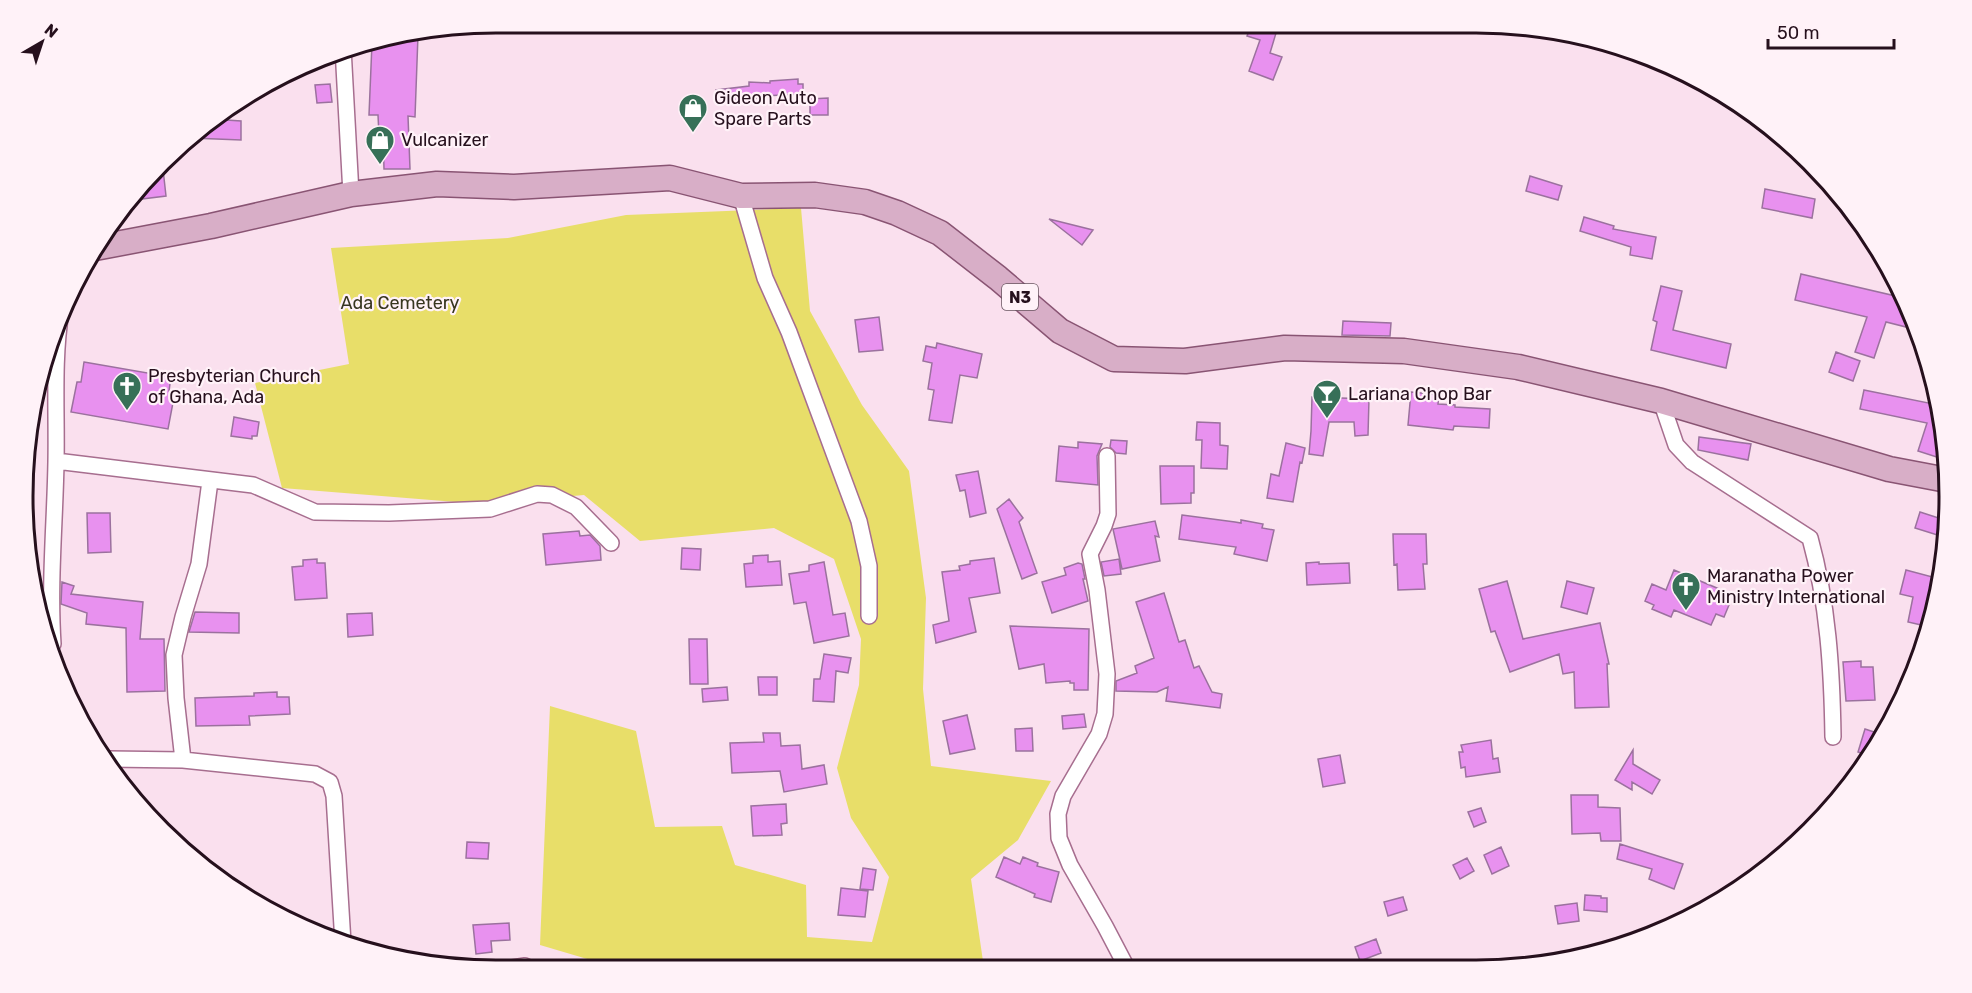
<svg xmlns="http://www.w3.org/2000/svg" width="1972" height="993" viewBox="0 0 1972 993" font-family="Rubik,sans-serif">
	<rect width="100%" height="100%" fill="#fae0ee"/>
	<path fill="#e8de69" d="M801 208 810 311 862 405 909 471 926 598 923 689 931 766 1051 781 1018 840 971 879 984 968 621 969 540 945 550 706 636 731 655 827 722 826 735 865 806 885 807 937 872 942 889 877 851 818 837 768 859 685 861 639 834 559 774 528 640 541 584 495 481 504 282 488 255 383 349 364 331 248 508 238 626 215Z"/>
	<path fill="#e891ef" stroke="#9b719e" stroke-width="1.5" d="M1252 23H1279L1270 53 1282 57 1273 80 1249 71 1260 40 1247 36Z
		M418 35 415 117 408 116 410 169H384L383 136H379L378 115H369L372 43Z
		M798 79V84H803V94L760 96V98L717 102 716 90 749 86V82L770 83V81Z
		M330 84 332 102 317 103 315 85Z
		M828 98V115H810V99Z
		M211 119 241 121V140L192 138Z
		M163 169 166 196 134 200 150 183Z
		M1530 176 1562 186 1558 200 1526 191Z
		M1765 189 1815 199 1812 218 1762 208Z
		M1584 217 1614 226 1613 229 1656 237 1652 259 1630 255 1631 247 1580 231Z
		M1049 219 1093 230 1082 245Z
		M1801 274 1904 298 1912 318 1910 328 1886 322 1874 358 1855 352 1867 317 1795 300Z
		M1661 286 1682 291 1673 330 1731 344 1726 368 1651 350 1657 322 1653 320Z
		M879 317 883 350 859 352 855 320Z
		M1343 321 1391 323 1390 336 1342 335Z
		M937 343 982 354 977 378 960 375 952 423 929 420 934 390 928 389 932 363 923 361 926 346 936 348Z
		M1836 352 1860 361 1853 381 1829 372Z
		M84 362 171 377 169 391 175 392 168 429 71 412 77 382H81Z
		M1864 390 1933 404 1936 394 1945 434 1946 460 1918 451 1927 423 1860 409Z
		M1411 392 1439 395 1438 404 1455 405V407L1490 409 1489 428 1454 426 1453 430 1408 425Z
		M1312 397 1369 399 1368 435 1355 436 1354 422H1329L1323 456 1309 454 1311 431Z
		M234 417 259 422 257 436H252V439L231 436Z
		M1197 422 1220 423V445L1228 446 1227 469 1201 468 1202 440H1196Z
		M1699 437 1751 444 1748 460 1698 450Z
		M1111 440 1127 441 1126 454 1116 453 1110 447Z
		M1078 442 1102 444 1097 456 1098 485 1056 481 1059 446 1078 448Z
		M1286 443 1305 448 1302 463 1300 462 1293 502 1267 498 1271 474 1279 476Z
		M1160 466H1194V493H1191V503L1161 504Z
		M978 471 986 513 970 517 965 490 960 491 956 475Z
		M1009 499 1023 518 1019 522 1037 573 1022 579 997 509Z
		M1920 512 1948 521 1947 538 1915 528Z
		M87 513H110L111 552 88 553Z
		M1182 515 1235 522 1241 523V520L1263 524 1262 528 1274 530 1267 561 1234 554 1236 547 1179 539Z
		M1155 521 1159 537 1155 536 1160 561 1122 569 1113 529Z
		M579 531 580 536 590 535 600 546 601 560 546 565 543 534Z
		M1393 534H1426L1427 564H1423L1425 589 1398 590 1397 564 1394 565Z
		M682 548 701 549 700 570 681 569Z
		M768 555V562L780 561 782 585 746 587 744 564 753 563V556Z
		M994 558 1000 593 969 598 976 632 936 643 933 625 949 621 942 572 960 570 959 566 970 564V561Z
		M317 559V563H325L327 598 295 600 292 567 303 566V560Z
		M1119 559 1121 574 1104 576 1101 562Z
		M824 562 833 615 845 613 849 636 814 643 806 602 794 604 789 574 809 571V565Z
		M1319 562V564L1349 563 1350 583 1307 585 1306 563Z
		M1078 563 1082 564 1085 579H1083L1088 601 1052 613 1042 582 1066 575 1064 568Z
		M1674 570 1724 591 1720 601 1729 605 1724 617 1716 614 1711 625 1674 610 1671 617 1652 609 1654 605 1645 601 1652 584 1666 590Z
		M1906 570 1940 579 1933 619 1930 627 1908 622 1913 597 1900 594Z
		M1507 581 1523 639 1600 623 1609 664H1607L1609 707 1575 708 1574 672 1563 674 1559 654 1510 672 1495 631 1491 632 1479 589Z
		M1567 581 1594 588 1587 614 1561 607Z
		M62 582 74 586 71 594 143 602 140 639H164L165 691 127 692 126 628 86 624 87 613 61 604Z
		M1164 593 1178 639 1179 642 1185 640 1194 668 1199 666 1212 692 1222 694 1220 708 1166 701 1168 687 1157 692 1116 691V681L1137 673 1135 666 1154 658 1136 602Z
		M195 612 239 613V633L189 632Z
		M372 613 373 635 348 637 347 614Z
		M1010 626 1089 629 1088 690H1074V683H1070V681L1046 683 1044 664 1019 669Z
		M689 639H707L708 684H690Z
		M824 654 851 658 848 673 836 671 834 702 813 701 814 679H820Z
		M1861 661V667H1873L1875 700 1846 701 1843 662Z
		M758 677H777V695H759Z
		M727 687 728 700 703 702 702 689Z
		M277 692V697H289L290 714 249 716 250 725 196 726 195 698 254 696V693Z
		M1084 714 1086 727 1063 729 1062 716Z
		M967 715 975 749 950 754 943 721Z
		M1032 728 1033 751H1016L1015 729Z
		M1865 729 1883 735 1870 756 1858 752Z
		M763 733H780L781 746 800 745 802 769 824 765 827 784 784 792 780 771 732 773 730 743 764 742Z
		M1491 740 1493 759 1498 758 1500 772 1466 777 1465 767 1461 768 1459 752H1463L1461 745Z
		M1633 750V764L1660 780 1652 794 1632 782V790L1615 780Z
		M1340 755 1345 783 1323 787 1318 759Z
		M1571 795H1598V807L1620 808 1621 841H1601L1600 833 1572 834Z
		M786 804 787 823 781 824 782 835 753 836 751 806Z
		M1481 808 1486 822 1474 827 1468 812Z
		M467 842 489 843 488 859 466 858Z
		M1620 844 1683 864 1674 889 1649 879 1652 869 1617 859Z
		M1501 847 1509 866 1492 874 1484 855Z
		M1004 857 1020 864 1023 857 1038 863 1037 866 1059 872 1051 902 1034 897 1035 894 996 877Z
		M1467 858 1474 871 1460 879 1453 865Z
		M863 868 876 870 873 890 860 889Z
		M841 888 868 891 865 917 838 915Z
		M1585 895 1601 896V898H1607V912L1584 910Z
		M1403 897 1407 910 1388 916 1384 902Z
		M1577 903 1579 921 1558 924 1555 906Z
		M509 923 510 940 491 941 492 952 476 954 473 925Z
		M1376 939 1381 953 1360 961 1355 947Z"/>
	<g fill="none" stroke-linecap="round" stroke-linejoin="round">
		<g stroke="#a76e8f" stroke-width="18">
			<path id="street" d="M343 48 351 194
				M741 196 765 278 789 332 859 521 869 566V616
				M1661 401 1676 445 1692 462 1810 538C1828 603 1832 670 1833 737
				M1107 456 1108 514 1104 526 1090 554 1097 590 1107 674 1105 714 1099 734 1063 796 1058 814 1059 838 1070 865 1105 926 1127 968
				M56 461 253 485 315 512 389 513 490 509 537 494 552 495 576 507 611 543
				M53 644C49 583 55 522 56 462 57 412 53 360 61 311
				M109 759 183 760 315 774 330 782 334 796 343 943
				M183 760 176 698 174 655 183 617 199 564 210 481
				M506 969 525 966 531 969"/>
		</g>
		<g stroke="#895473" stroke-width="27">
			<path id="primary" d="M95 248 211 226 351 194 437 184 514 187 670 178 741 196 815 195 865 202 897 213 940 233 998 278 1060 331 1114 359 1185 361 1285 348 1404 351 1518 367 1661 401 1889 469 1947 480"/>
		</g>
		<use href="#street" stroke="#fff" stroke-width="15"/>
		<use href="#primary" stroke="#d8aec7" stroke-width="24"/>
	</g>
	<defs>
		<g id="shop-pin" transform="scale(1.5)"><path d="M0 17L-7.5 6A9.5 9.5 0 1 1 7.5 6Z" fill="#377058" stroke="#fff2f8"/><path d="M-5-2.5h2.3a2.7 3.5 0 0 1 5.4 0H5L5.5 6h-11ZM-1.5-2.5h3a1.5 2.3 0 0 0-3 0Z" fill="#fff"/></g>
		<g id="church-pin" transform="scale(1.5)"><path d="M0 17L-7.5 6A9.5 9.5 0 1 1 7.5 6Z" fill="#377058" stroke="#fff2f8"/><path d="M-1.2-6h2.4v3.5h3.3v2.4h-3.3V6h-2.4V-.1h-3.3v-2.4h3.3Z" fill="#fff"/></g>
		<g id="bar-pin" transform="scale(1.5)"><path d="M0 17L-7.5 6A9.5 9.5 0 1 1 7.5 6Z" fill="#377058" stroke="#fff2f8"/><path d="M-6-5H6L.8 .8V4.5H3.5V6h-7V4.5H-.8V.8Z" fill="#fff"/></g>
	</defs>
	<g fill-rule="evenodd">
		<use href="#shop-pin" x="693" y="108"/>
		<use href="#shop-pin" x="380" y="140"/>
		<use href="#church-pin" x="127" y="386"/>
		<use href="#bar-pin" x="1327" y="394"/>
		<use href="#church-pin" x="1686" y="586"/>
	</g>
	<g text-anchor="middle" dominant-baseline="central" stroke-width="4.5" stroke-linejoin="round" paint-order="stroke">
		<rect fill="#fff2f8" stroke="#67545f" stroke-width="1.5" x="1002" y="284" width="36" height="26" rx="4.5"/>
		<g font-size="16" font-weight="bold" fill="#26101d">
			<text x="1020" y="297">N3</text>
		</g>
		<g font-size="18" fill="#26101d" stroke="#fff2f8" text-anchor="start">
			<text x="714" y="98">Gideon Auto<tspan x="714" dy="21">Spare Parts</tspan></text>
			<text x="401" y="140">Vulcanizer</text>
			<text x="148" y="376">Presbyterian Church<tspan x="148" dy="21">of Ghana, Ada</tspan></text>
			<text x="1348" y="394">Lariana Chop Bar</text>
			<text x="1707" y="576">Maranatha Power<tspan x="1707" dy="21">Ministry International</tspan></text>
		</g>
		<g font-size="18" fill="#38361f" stroke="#fff2f8">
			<text x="400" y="303">Ada Cemetery</text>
		</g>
	</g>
	<path d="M0 0H1972V993H0ZM496 33H1476A463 463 0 0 1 1939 496V497A463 463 0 0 1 1476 960H496A463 463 0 0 1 33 497V496A463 463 0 0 1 496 33Z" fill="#fff2f8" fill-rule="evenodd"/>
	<path fill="none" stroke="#26101d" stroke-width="3" d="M496 33H1476A463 463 0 0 1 1939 496V497A463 463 0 0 1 1476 960H496A463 463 0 0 1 33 497V496A463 463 0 0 1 496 33Z"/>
	<g transform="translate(42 42) rotate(39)" stroke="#fff2f8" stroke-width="4.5" paint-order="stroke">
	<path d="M0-4.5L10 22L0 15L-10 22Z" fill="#26101d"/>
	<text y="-9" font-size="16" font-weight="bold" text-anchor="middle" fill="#26101d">N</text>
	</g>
	<path d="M1768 39v9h126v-9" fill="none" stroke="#26101d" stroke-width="3"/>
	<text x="1777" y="39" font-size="18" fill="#26101d" stroke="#fff2f8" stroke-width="4.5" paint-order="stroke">50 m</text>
</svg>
